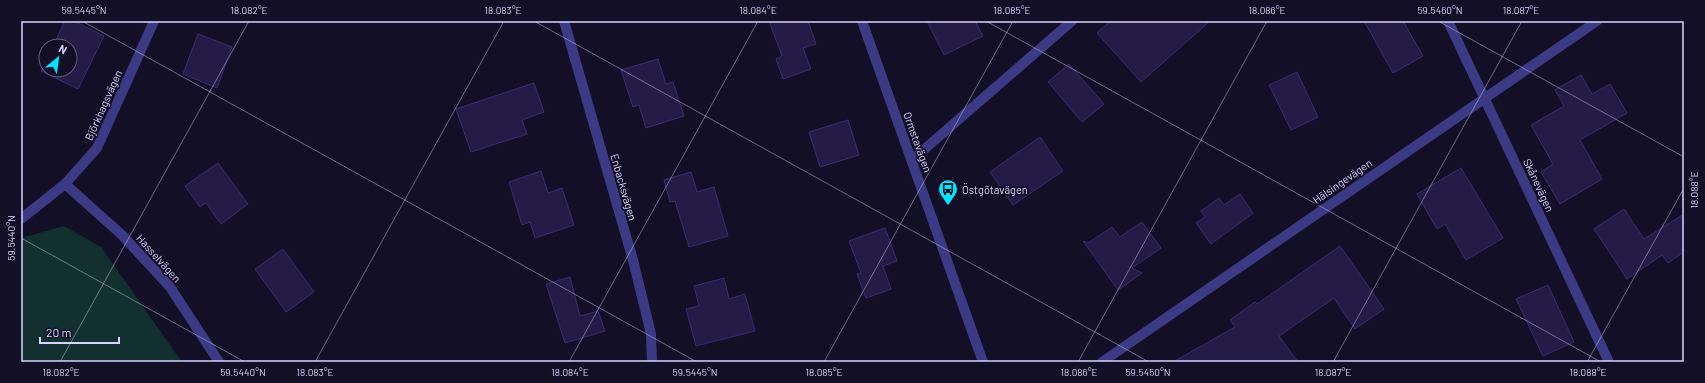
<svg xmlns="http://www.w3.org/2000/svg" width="1705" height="383" viewBox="0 0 1705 383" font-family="Barlow,sans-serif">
	<rect width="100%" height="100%" fill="#130f26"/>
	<path fill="#12302f" d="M64 226 101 247 182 362H21V238Z"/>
	<path fill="#241b47" stroke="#3b2d73" d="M65 21H74L104 36 78 89 41 71 46 61V70H70V46H53Z
		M769 21H808L816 44 803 48 811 69 783 79 776 59 782 56Z
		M927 21H975L983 36 944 55Z
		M1110 21H1210L1141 82 1097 33Z
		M1364 21H1403L1423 56 1393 73Z
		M198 34 232 47 217 88 183 74Z
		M658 59 666 84 673 82 684 116 646 128 639 105 633 107 621 70Z
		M1069 64 1104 104 1082 122 1048 82Z
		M1297 72 1318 117 1291 130 1269 85Z
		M1581 75 1592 94 1610 84 1627 113 1580 140 1602 179 1560 204 1541 172 1553 164 1531 125 1564 106 1555 90Z
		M534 83 544 112 522 120 527 134 471 152 456 109Z
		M848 120 859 155 820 167 809 132Z
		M1040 137 1063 171 1013 205 990 172Z
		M218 163 248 204 221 224 206 203 200 207 185 186Z
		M1461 168 1503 238 1466 260 1445 224 1437 229 1417 194Z
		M541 171 548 193 562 188 574 225 535 238 530 222 522 225 509 182Z
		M691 172 697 192 714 187 728 236 689 247 675 201 670 202 664 180Z
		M1240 194 1253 213 1211 244 1196 223 1205 217 1201 211 1219 198 1224 205Z
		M1624 209 1644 239 1684 214V252L1668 263 1662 255 1627 279 1594 229Z
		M1142 222 1161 248 1132 268 1142 273 1118 290 1083 241 1088 243 1112 227 1120 237Z
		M885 228 897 261 883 266 891 289 866 298 857 274 861 273 849 241Z
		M1340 246 1384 309 1355 329 1334 298 1279 336 1298 362H1173L1235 327 1230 320 1255 302 1257 304Z
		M283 249 314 292 286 312 255 269Z
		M570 277 580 316 598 311 605 331 565 343 546 284Z
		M724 278 729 299 745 294 755 331 696 346 686 309 699 306 694 286Z
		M1548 285 1574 342 1543 356 1516 299Z"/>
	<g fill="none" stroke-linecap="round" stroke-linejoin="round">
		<path stroke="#3d3a85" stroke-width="10" d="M564 21 633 260 651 334 652 362
			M862 21 983 362
			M1448 21 1608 360
			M912 160 1072 21
			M65 184 122 235 170 287 219 362
			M21 219 65 184 97 148 154 21
			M1102 362 1597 21"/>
	</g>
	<path fill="none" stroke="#d9d4ff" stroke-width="1" stroke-opacity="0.45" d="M82 21 697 362M534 21 1149 362M986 21 1601 362M1438 21 1684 157M21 238 245 362M60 362 249 21M315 362 504 21M569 362 758 21M824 362 1013 21M1078 362 1267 21M1333 362 1522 21M1587 362 1684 188"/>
	<defs>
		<g id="bus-pin" transform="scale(1)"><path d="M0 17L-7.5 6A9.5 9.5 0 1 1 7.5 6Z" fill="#00e5ff" stroke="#130f26"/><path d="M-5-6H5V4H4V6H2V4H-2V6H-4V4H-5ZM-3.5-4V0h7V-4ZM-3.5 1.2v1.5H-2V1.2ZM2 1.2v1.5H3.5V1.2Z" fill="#111"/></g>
	</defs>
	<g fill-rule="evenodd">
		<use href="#bus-pin" x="948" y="189"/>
	</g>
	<g text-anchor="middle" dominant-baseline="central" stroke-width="3.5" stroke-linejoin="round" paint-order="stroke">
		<g font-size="11" fill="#d9d4ff" stroke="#130f26">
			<text transform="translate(103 105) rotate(-66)">Björkhagsvägen</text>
			<text transform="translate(918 142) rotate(70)">Ormstavägen</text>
			<text transform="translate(1342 181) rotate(-35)">Hälsingevägen</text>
			<text transform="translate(1539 185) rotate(65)">Skånevägen</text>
			<text transform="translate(624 187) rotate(74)">Enbacksvägen</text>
			<text transform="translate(159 258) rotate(48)">Hasselvägen</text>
		</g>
		<g font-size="11" fill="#d9d4ff" stroke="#130f26" text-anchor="start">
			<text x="962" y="189">Östgötavägen</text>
		</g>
	</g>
	<rect width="1705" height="383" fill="none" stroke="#130f26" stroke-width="44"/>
	<g transform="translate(58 58) rotate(29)"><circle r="19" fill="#130f26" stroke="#625e7d"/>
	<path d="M0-3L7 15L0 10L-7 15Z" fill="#00e5ff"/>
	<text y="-6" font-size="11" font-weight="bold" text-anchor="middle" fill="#d9d4ff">N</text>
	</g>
	<path d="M40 337v6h79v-6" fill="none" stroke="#d9d4ff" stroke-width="2"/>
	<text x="46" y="337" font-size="12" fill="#d9d4ff" stroke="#130f26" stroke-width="3" paint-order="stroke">20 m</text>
	<rect x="22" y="22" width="1661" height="339" fill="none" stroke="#d9d4ff" stroke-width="1.5"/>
	<g font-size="10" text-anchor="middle" fill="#d9d4ff">
		<text x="84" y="14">59.5445°N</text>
		<text x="249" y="14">18.082°E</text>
		<text x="503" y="14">18.083°E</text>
		<text x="758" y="14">18.084°E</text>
		<text x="1012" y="14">18.085°E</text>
		<text x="1267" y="14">18.086°E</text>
		<text x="1440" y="14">59.5460°N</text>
		<text x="1521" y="14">18.087°E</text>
		<text transform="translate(1694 190) rotate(-90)" y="4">18.088°E</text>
		<text transform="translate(11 238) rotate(-90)" y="4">59.5440°N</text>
		<text x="61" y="376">18.082°E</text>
		<text x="243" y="376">59.5440°N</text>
		<text x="315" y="376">18.083°E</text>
		<text x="570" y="376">18.084°E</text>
		<text x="695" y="376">59.5445°N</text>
		<text x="824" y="376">18.085°E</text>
		<text x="1079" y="376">18.086°E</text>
		<text x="1148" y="376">59.5450°N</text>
		<text x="1333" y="376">18.087°E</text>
		<text x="1588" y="376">18.088°E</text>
	</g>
</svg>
